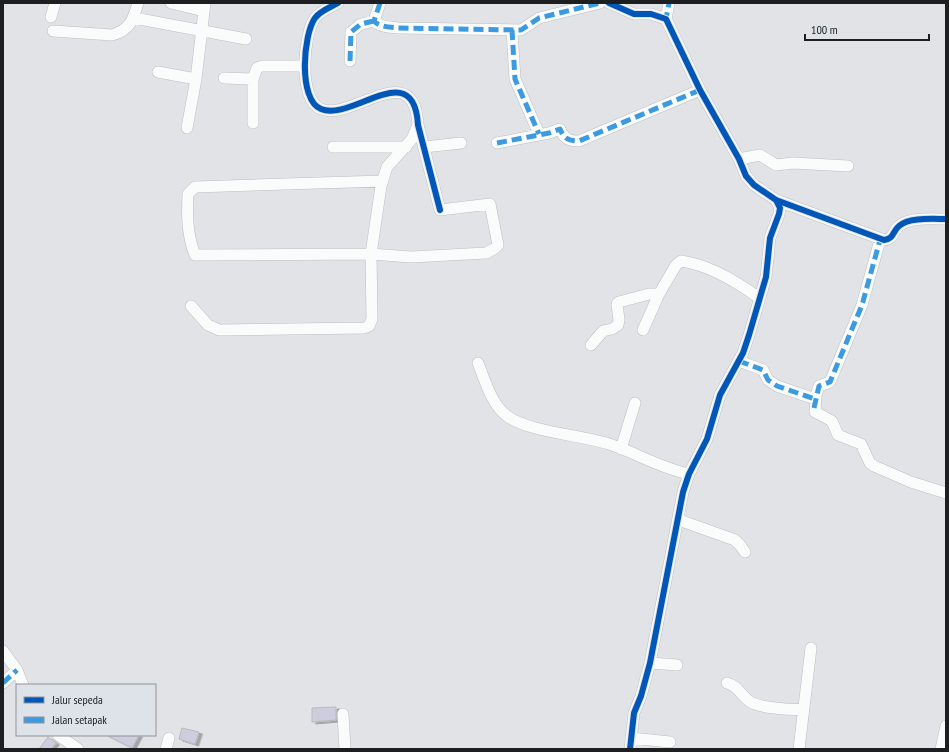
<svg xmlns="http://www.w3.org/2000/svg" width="949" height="752" viewBox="0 0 949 752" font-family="'PT Sans Narrow',sans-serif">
	<defs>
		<filter id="shadow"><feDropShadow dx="3.5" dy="2" stdDeviation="0" flood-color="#0004"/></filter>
	</defs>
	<rect width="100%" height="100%" fill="#e1e3e6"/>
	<path fill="#cdcedd" stroke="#b9babd" filter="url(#shadow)" d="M336 707V720L312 722V708Z
		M182 728 199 732 195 744 179 739Z
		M106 735H139L132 748Z
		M48 737 56 743 51 749H39Z"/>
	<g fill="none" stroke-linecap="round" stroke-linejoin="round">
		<g stroke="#bdbfc1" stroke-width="12">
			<path id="minor" d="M171 3 204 11
				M338 3C331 7 320 11 315 18 303 35 298 100 321 109 352 122 414 55 418 125L440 210 490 204 498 245 494 249 486 253 411 257 371 254 195 255C187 235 187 215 188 194L195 187 383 181
				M380 3 374 21C379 27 390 27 398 28L521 30 539 18 600 3
				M609 3 634 14H651L666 19 700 90 739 159 746 176 754 185 776 200 884 240C894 239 892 232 899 226 909 217 933 219 946 219
				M51 17 55 3
				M134 18 246 39
				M666 19 669 3
				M512 30 515 79 539 134
				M53 31 112 35C130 30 133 20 138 3
				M350 61 351 32 361 24 374 21
				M158 72 196 79
				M224 78 253 79
				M253 123V79L257 68 262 66H305
				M187 128 196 79 205 3
				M497 143 549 133 560 129C564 139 569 141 579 141L700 90
				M333 147H406
				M424 147 461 143
				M739 159 760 155 776 165 793 163 848 166
				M880 240 862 305 830 382 819 386 816 395 815 412 832 421 838 435 861 444 870 463 874 466 911 482 946 493
				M191 306 208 325 219 330 364 328 369 326 372 319 371 254 381 186 387 167 412 139 418 125
				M643 330 659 294
				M591 345 603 331 612 329 618 325 619 320 617 304 619 302 649 294H659L676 265 681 261C709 265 736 281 759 298
				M739 361 763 370 768 380 777 386 815 399
				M478 363C485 380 491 404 507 416 529 432 581 435 609 444 637 453 660 468 689 474
				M621 449 635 403
				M679 520 735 540 740 545 745 552
				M3 651 17 670 23 685
				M650 663 677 665
				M3 683 17 670
				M727 683C738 686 740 694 749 701 760 709 789 709 804 710
				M343 714 345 749
				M58 735 78 749
				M631 738 670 742
				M166 749 169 738
				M630 749 634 713 641 696 650 663 683 492 689 474 707 439 720 395 743 353 749 335 766 277 770 238 779 214 780 208 776 200
				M799 749 811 648
				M941 749 946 726"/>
		</g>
		<use href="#minor" stroke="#fafbfb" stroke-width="11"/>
		<path stroke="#3c9be0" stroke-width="5" stroke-dasharray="10 5" stroke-linecap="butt" d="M380 3 374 21C379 27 390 27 398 28L521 30 539 18 600 3
			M663 18 666 19 669 3
			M512 30 515 79 539 134
			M350 61 351 32 361 24 374 21
			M497 143 549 133 560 129C564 139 569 141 579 141L700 90
			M739 361 763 370 768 380 777 386 815 399
			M814 408 819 386 830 382 862 305 880 240
			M3 683 17 670"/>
		<g stroke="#dee3e9" stroke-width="8">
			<path id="cycleway" d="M338 3C331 7 320 11 315 18 303 35 298 100 321 109 352 122 414 55 418 125L440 210
				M609 3 634 14H651L666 19 700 90 739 159 746 176 754 185 776 200 884 240C894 239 892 232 899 226 909 217 933 219 946 219
				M630 749 634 713 641 696 650 663 683 492 689 474 707 439 720 395 743 353 749 335 766 277 770 238 779 214 780 208 776 200"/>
		</g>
		<use href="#cycleway" stroke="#0057b8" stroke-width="6"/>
	</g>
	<rect width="949" height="752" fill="none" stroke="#1c1e20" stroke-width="8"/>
	<rect x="16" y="684" width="140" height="52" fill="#dee3e9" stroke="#909499"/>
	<rect x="24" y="697" width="20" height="6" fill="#0057b8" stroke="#909499"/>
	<text x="52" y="704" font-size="12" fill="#1c1e20">Jalur sepeda</text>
	<rect x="24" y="717" width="20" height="6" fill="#3c9be0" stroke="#909499"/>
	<text x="52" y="724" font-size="12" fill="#1c1e20">Jalan setapak</text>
	<path d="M805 34v6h124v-6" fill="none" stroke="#1c1e20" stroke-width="2"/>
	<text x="811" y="34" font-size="12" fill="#1c1e20" stroke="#dee3e9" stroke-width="3" paint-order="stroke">100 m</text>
</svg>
